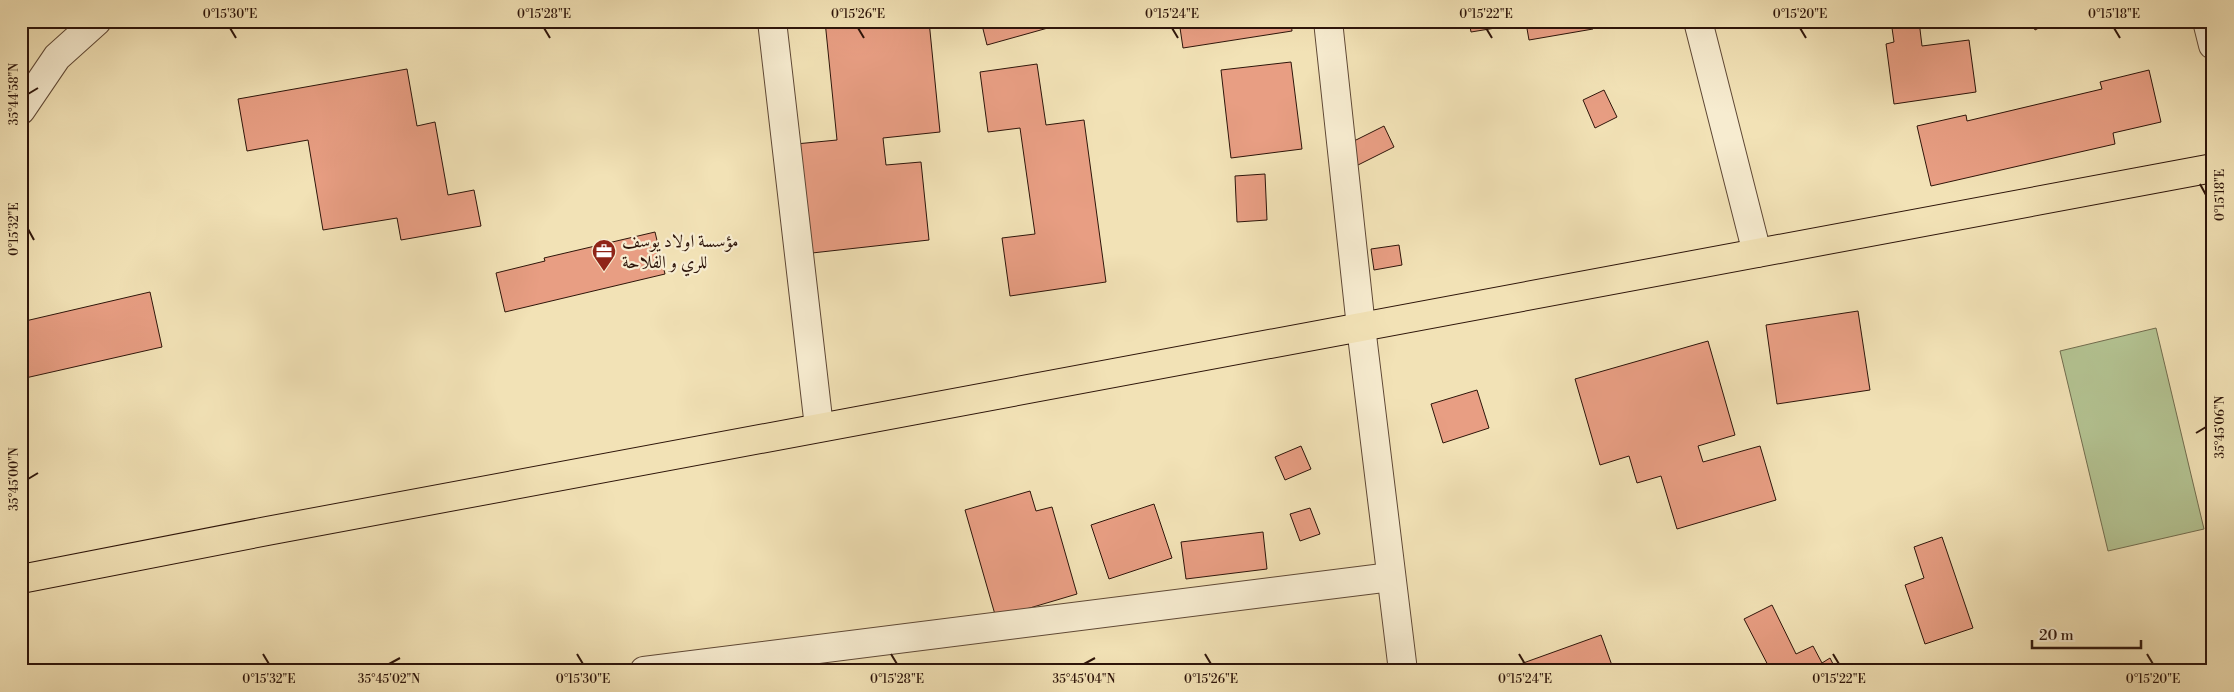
<svg xmlns="http://www.w3.org/2000/svg" width="2234" height="692" viewBox="0 0 2234 692" font-family="'Libre Bodoni',Amiri,serif">
	<rect width="100%" height="100%" fill="#f2e2b6"/>
	<filter id="stains"><feTurbulence type="fractalNoise" baseFrequency=".004" numOctaves="4"/><feColorMatrix values="0 0 0 0 .2 0 0 0 0 .09 0 0 0 0 .02 0 0 0 .5 -.17"/></filter>
	<radialGradient id="worn" r=".72"><stop offset=".6" stop-color="#630" stop-opacity="0"/><stop offset="1" stop-color="#630" stop-opacity=".3"/></radialGradient>
	<path fill="#b4c493" stroke="#716c4e" d="M2156 328 2204 529 2108 551 2060 351Z"/>
	<path fill="#e89e83" stroke="#2e150a" d="M825 21H929L940 132 883 138 886 165 921 162 929 240 803 254 775 146 837 140Z
		M981 21H1054L1055 26 987 45Z
		M1179 21H1291L1292 31 1183 48Z
		M1469 21H1592L1593 29 1529 40 1526 23 1471 32Z
		M1891 21H1919L1922 46 1969 40 1976 92 1894 104 1886 44 1894 42Z
		M2031 21H2052L2035 30Z
		M1291 62 1302 149 1231 158 1221 70Z
		M1037 64 1046 125 1084 120 1106 282 1010 296 1002 238 1035 234 1020 128 988 132 980 72Z
		M407 69 417 126 435 122 448 195 474 190 481 226 401 240 397 218 323 230 308 140 247 151 238 99Z
		M2149 70 2161 122 2113 133 2115 144 1931 186 1917 126 1966 115 1967 121 2102 89 2100 82Z
		M1604 90 1617 117 1595 128 1583 100Z
		M1384 126 1394 147 1356 166 1346 145Z
		M1265 174 1267 220 1237 222 1235 176Z
		M655 232 665 274 505 312 496 273 545 261 544 258Z
		M1399 245 1402 265 1374 270 1371 249Z
		M150 292 162 347 21 379V322Z
		M1858 311 1870 390 1777 404 1766 325Z
		M1708 341 1735 435 1698 446 1703 462 1760 446 1776 500 1677 529 1661 476 1637 483 1629 456 1600 465 1575 379Z
		M1477 390 1489 428 1443 443 1431 404Z
		M1301 446 1311 469 1285 480 1275 457Z
		M1030 491 1036 511 1052 507 1077 594 996 618 965 510Z
		M1154 504 1172 558 1109 579 1091 525Z
		M1310 508 1320 534 1300 541 1290 514Z
		M1263 532 1267 569 1186 579 1181 542Z
		M1942 537 1973 628 1925 644 1905 585 1924 578 1914 547Z
		M1772 605 1796 654 1813 646 1822 663 1830 658 1836 670 1771 671 1744 619Z
		M1601 635 1614 671H1501Z"/>
	<g fill="none" stroke-linecap="round" stroke-linejoin="round">
		<g stroke="#5f4835" stroke-width="30">
			<path id="minor" d="M772 21 819 427
				M1328 21 1361 327
				M1698 21 1757 253
				M2207 21 2213 45
				M21 110 57 57 97 21
				M644 671 1391 577"/>
		</g>
		<g stroke="#5f4835" stroke-width="30">
			<path id="tertiary" d="M1361 327 1403 671"/>
		</g>
		<g stroke="#2e150a" stroke-width="30">
			<path id="primary" d="M21 579 267 531 2213 168"/>
		</g>
		<use href="#minor" stroke="#f7ecd0" stroke-width="28"/>
		<use href="#tertiary" stroke="#f7ecd0" stroke-width="28"/>
		<use href="#primary" stroke="#f2e2b6" stroke-width="28"/>
	</g>
	<path fill="none" stroke="#2e150a" stroke-width="2" d="M230 28 236 38M544 28 550 38M858 28 864 38M1172 28 1178 38M1486 28 1492 38M1800 28 1806 38M2114 28 2120 38M28 94 38 88M2200 184 2206 195M28 229 34 240M2196 433 2206 427M28 479 38 473M263 654 269 664M577 654 583 664M891 654 897 664M1205 654 1211 664M1519 654 1525 664M1833 654 1839 664M2147 654 2153 664M389 664 400 658M1084 664 1095 658"/>
	<defs>
		<g id="office-pin" transform="scale(1.25)"><path d="M0 17L-7.5 6A9.5 9.5 0 1 1 7.5 6Z" fill="#8f2418" stroke="#f7ecd0"/><path d="M-6-3h4V-5.5h4V-3h4V5H-6ZM-1-4.5V-3h2v-1.5ZM-6 0V1H6V0Z" fill="#fff"/></g>
	</defs>
	<g fill-rule="evenodd">
		<use href="#office-pin" x="604" y="251"/>
	</g>
	<g text-anchor="middle" dominant-baseline="central" stroke-width="4.5" stroke-linejoin="round" paint-order="stroke">
		<g font-size="18" fill="#2e150a" stroke="#f7ecd0" text-anchor="start">
			<text x="622" y="241">مؤسسة اولاد يوسف<tspan x="622" dy="21">للري و الفلاحة</tspan></text>
		</g>
	</g>
	<rect width="2234" height="692" fill="none" stroke="#f2e2b6" stroke-width="55"/>
	<path d="M2032 640v8h109v-8" fill="none" stroke="#2e150a" stroke-width="2.5"/>
	<text x="2039" y="640" font-size="15" fill="#2e150a" stroke="#f7ecd0" stroke-width="4" paint-order="stroke">20 m</text>
	<rect x="28" y="28" width="2178" height="636" fill="none" stroke="#2e150a" stroke-width="2"/>
	<g font-size="12" text-anchor="middle" fill="#2e150a">
		<text x="230" y="18">0°15'30"E</text>
		<text x="544" y="18">0°15'28"E</text>
		<text x="858" y="18">0°15'26"E</text>
		<text x="1172" y="18">0°15'24"E</text>
		<text x="1486" y="18">0°15'22"E</text>
		<text x="1800" y="18">0°15'20"E</text>
		<text x="2114" y="18">0°15'18"E</text>
		<text transform="translate(14 94) rotate(-90)" y="4">35°44'58"N</text>
		<text transform="translate(2220 195) rotate(-90)" y="4">0°15'18"E</text>
		<text transform="translate(14 229) rotate(-90)" y="4">0°15'32"E</text>
		<text transform="translate(2220 427) rotate(-90)" y="4">35°45'06"N</text>
		<text transform="translate(14 479) rotate(-90)" y="4">35°45'00"N</text>
		<text x="269" y="683">0°15'32"E</text>
		<text x="389" y="683">35°45'02"N</text>
		<text x="583" y="683">0°15'30"E</text>
		<text x="897" y="683">0°15'28"E</text>
		<text x="1084" y="683">35°45'04"N</text>
		<text x="1211" y="683">0°15'26"E</text>
		<text x="1525" y="683">0°15'24"E</text>
		<text x="1839" y="683">0°15'22"E</text>
		<text x="2153" y="683">0°15'20"E</text>
	</g>
	<rect width="100%" height="100%" filter="url(#stains)"/>
	<rect width="100%" height="100%" fill="url(#worn)"/>
</svg>
